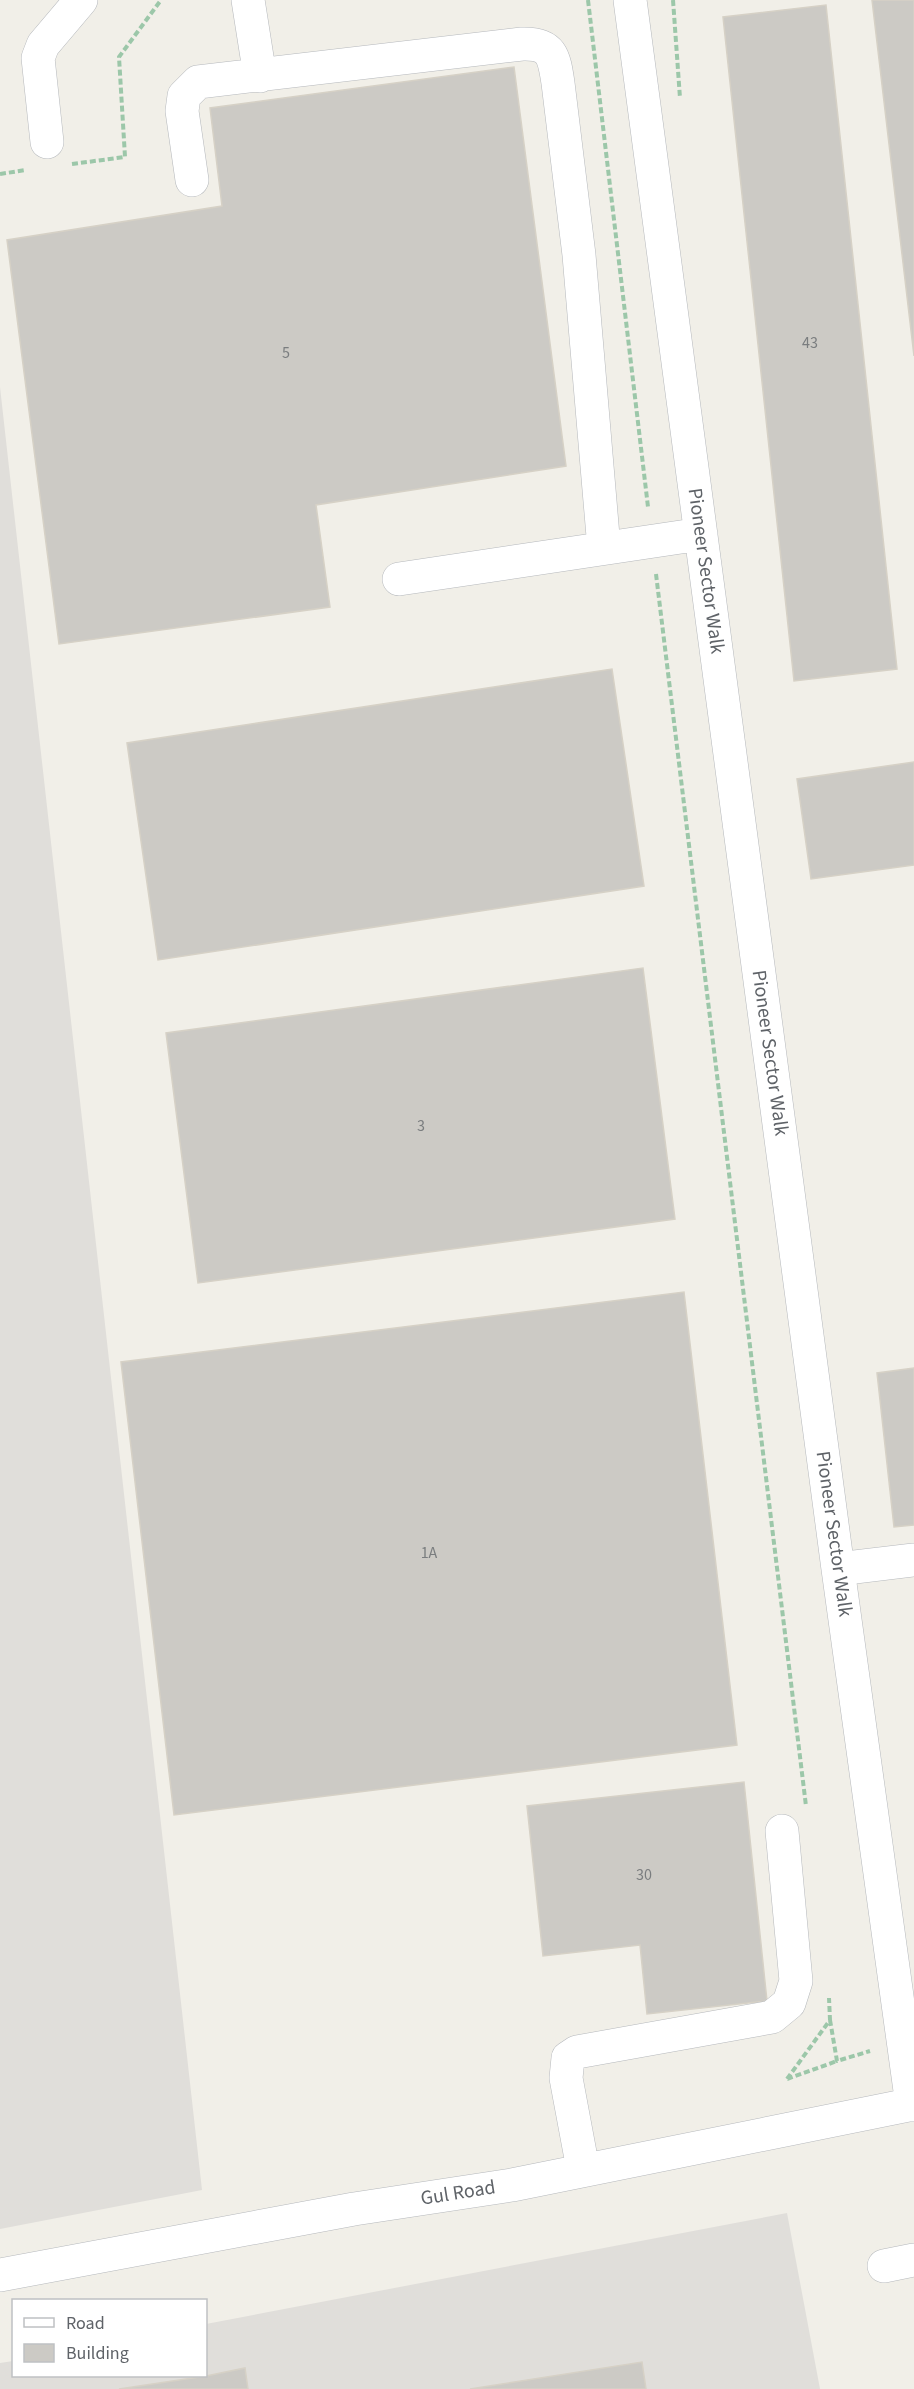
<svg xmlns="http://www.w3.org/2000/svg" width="914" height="2389" viewBox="0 0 914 2389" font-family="'Source Sans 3',sans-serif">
	<rect width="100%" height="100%" fill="#f1efe8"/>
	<path fill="#e0deda" d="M0 387 202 2190 0 2229Z
		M787 2213 820 2389H0V2363L13 2361 14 2376H206V2324Z"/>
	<path fill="#cccac5" stroke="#d6d1c6" stroke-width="1.5" d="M872 0H914V356Z
		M826 5 897 669 794 681 723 17Z
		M514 67 566 466 316 505 330 607 59 644 7 240 222 206 210 108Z
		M612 669 644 886 158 960 127 743Z
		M914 762V865L811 879 797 779Z
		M643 968 675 1219 198 1283 166 1033Z
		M684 1292 737 1745 174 1815 121 1362Z
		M914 1368V1525L894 1527 877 1373Z
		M744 1782 767 2001 647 2014 640 1945 543 1956 527 1806Z
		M642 2362 646 2389H470Z
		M245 2368 248 2389H119L206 2376Z"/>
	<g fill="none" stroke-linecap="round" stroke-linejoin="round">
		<g stroke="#b5b8bc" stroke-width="34">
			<path id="minor" d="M248 0 260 76
				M630 0 838 1569 912 2105
				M47 142 38 58 43 45 81 0
				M192 180 182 111 184 96 198 82 522 44C552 43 554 56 558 83L579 255 604 548
				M399 579 701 534
				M838 1569 914 1560
				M583 2169 566 2078 568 2058 577 2052 772 2017 789 2003 796 1981 782 1831
				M884 2266 914 2260
				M0 2275 354 2209 512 2185 914 2104"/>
		</g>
		<path stroke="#9cc7a9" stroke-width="4" stroke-dasharray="6 3" stroke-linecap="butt" d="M588 0 648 507
			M673 0 680 98
			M72 164 125 157 119 57 161 0
			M0 174 26 170
			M656 574 806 1806
			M830 2020 837 2061 870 2051
			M787 2079 830 2020 829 1998
			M787 2079 837 2061"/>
		<use href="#minor" stroke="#fff" stroke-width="33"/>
	</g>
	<g text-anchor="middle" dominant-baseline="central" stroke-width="4.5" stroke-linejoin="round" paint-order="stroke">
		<g font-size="16" fill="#7a7d7f">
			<text x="810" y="343">43</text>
			<text x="286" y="353">5</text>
			<text x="421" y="1126">3</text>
			<text x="429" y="1553">1A</text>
			<text x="644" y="1875">30</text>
		</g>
		<g font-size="20" fill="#5f6368" stroke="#fff">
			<text transform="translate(706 571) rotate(82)">Pioneer Sector Walk</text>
			<text transform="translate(770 1053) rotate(82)">Pioneer Sector Walk</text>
			<text transform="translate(834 1534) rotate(82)">Pioneer Sector Walk</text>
			<text transform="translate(458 2193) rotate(-9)">Gul Road</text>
		</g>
	</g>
	<rect x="12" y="2299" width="195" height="78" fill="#ffffff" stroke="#bfc1c3" stroke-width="1.5"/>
	<rect x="24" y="2318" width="30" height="9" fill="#ffffff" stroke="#bfc1c3" stroke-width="1.5"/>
	<text x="66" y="2329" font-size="18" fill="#5f6368">Road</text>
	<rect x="24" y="2344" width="30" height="18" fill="#cccac5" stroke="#bfc1c3" stroke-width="1.5"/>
	<text x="66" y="2359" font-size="18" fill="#5f6368">Building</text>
</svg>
